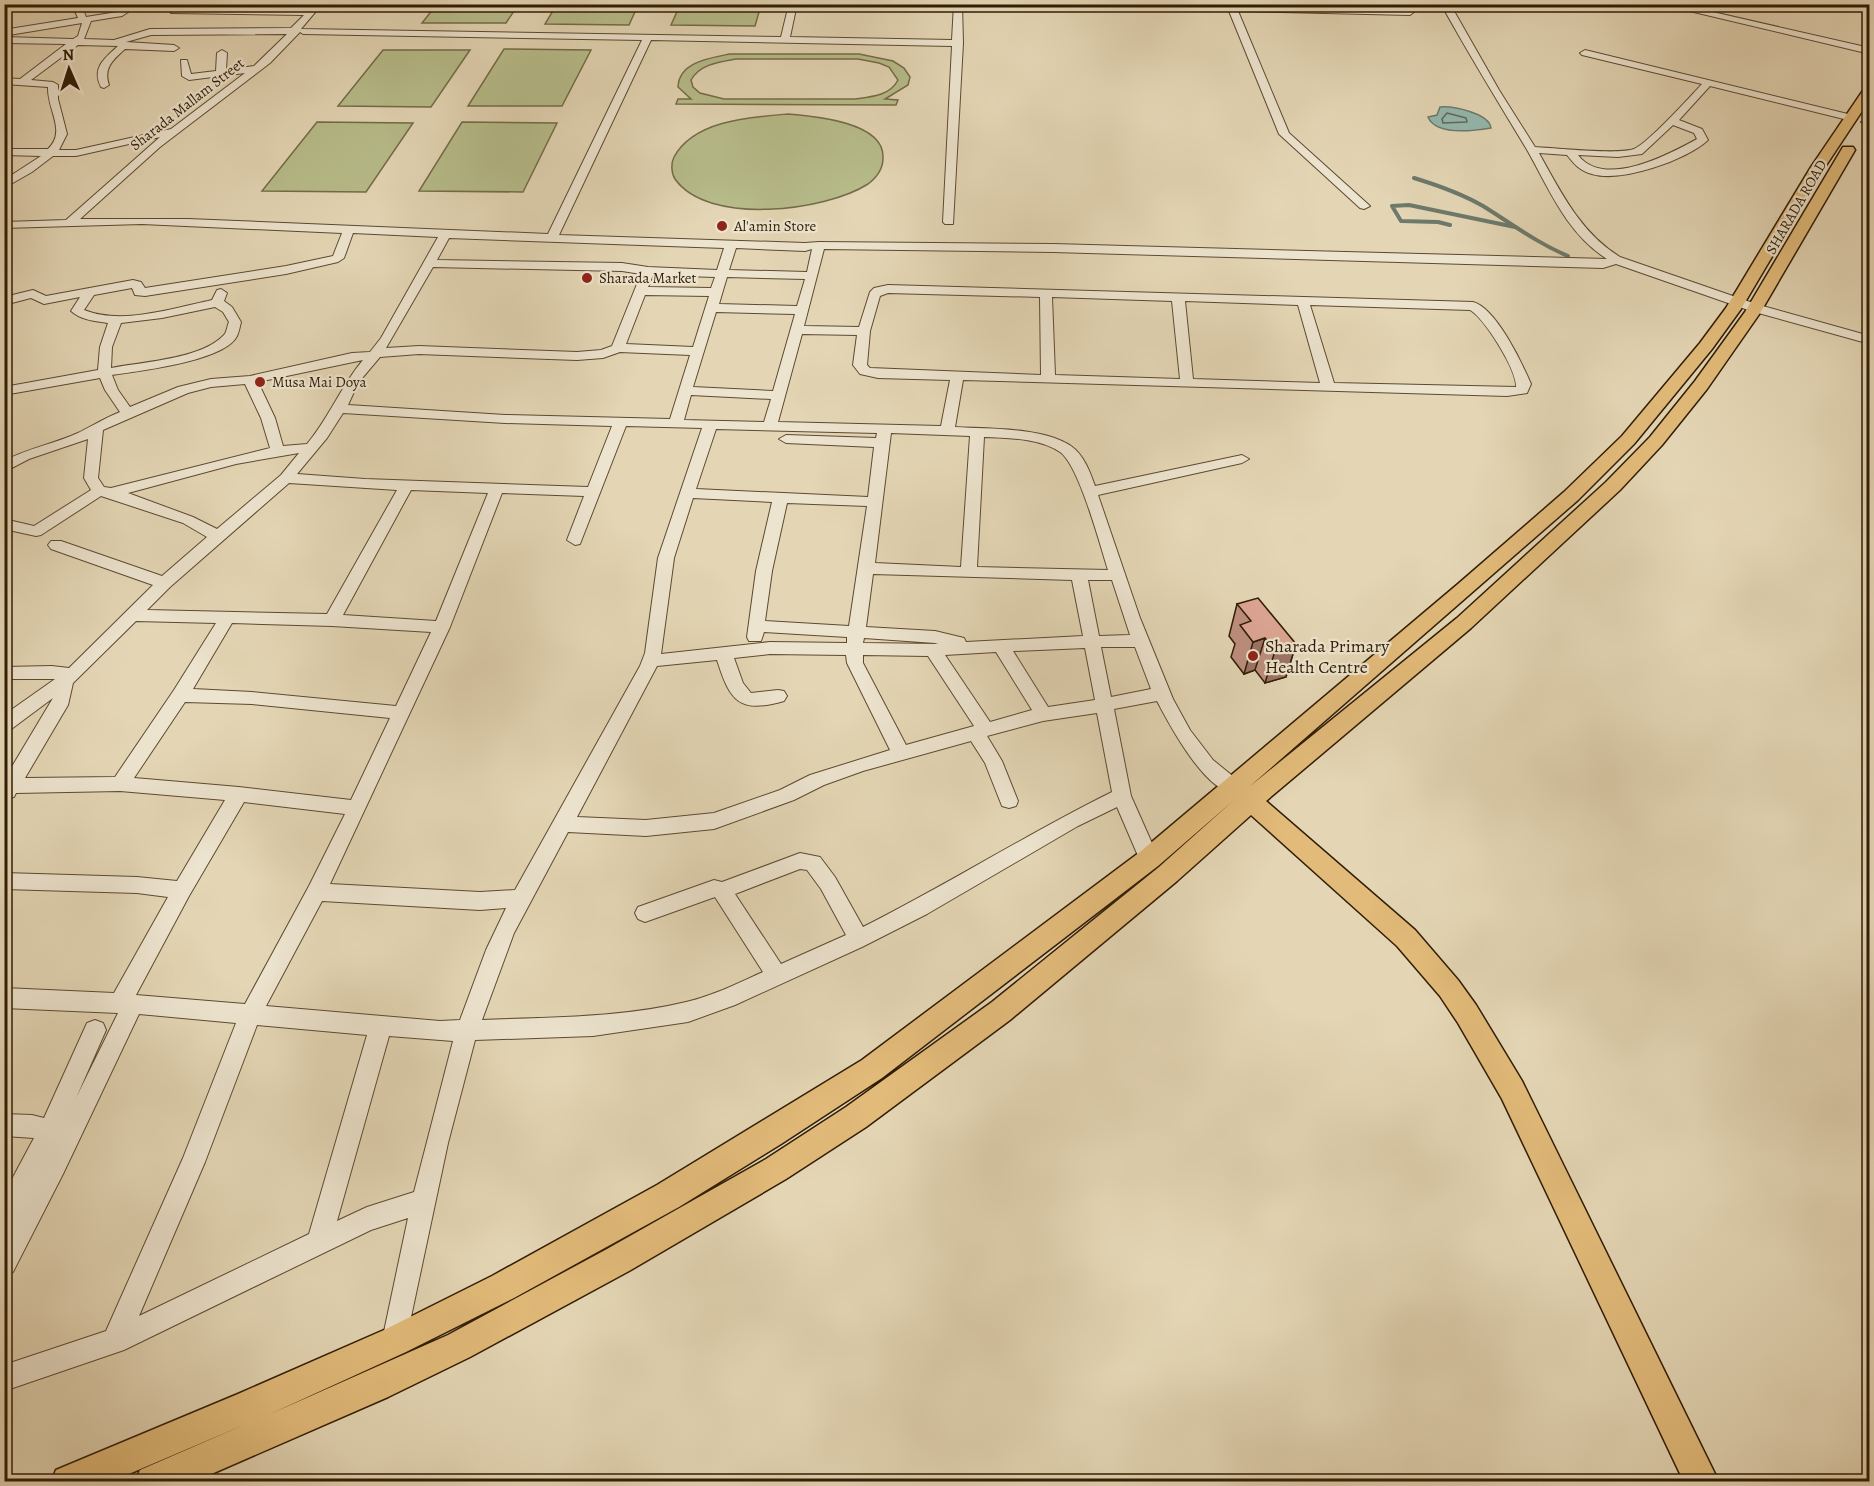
<svg xmlns="http://www.w3.org/2000/svg" width="1874" height="1486" viewBox="0 0 1874 1486" font-family="Alegreya,serif">
	<rect width="100%" height="100%" fill="#e4d6b5"/>
	<filter id="stains"><feTurbulence type="fractalNoise" baseFrequency=".00333" numOctaves="4"/><feColorMatrix values="0 0 0 0 .2 0 0 0 0 .09 0 0 0 0 .02 0 0 0 .5 -.17"/></filter>
	<radialGradient id="worn" r=".72"><stop offset=".6" stop-color="#630" stop-opacity="0"/><stop offset="1" stop-color="#630" stop-opacity=".3"/></radialGradient>
	<path fill="#b7bd8b" stroke="#746c48" stroke-width="1.5" fill-rule="evenodd" d="M437 4H518V5L506 23H422Z
		M557 4H638V5L629 25 545 24Z
		M680 5V4L761 5 755 26 671 25Z
		M504 49 591 50 562 106H468Z
		M383 50H470L431 107 338 106Z
		M730 54H859L893 61 904 68 910 77 908 85 885 99 898 100 896 105 676 104 678 99H691L678 87C679 62 710 58 730 54ZM736 59H858L879 63 889 67 898 80C890 96 870 97 855 99H724L700 93 693 87 691 80C700 64 719 62 736 59Z
		M788 114C814 116 885 122 883 158 883 169 876 178 868 184 826 211 708 226 675 179 671 173 671 163 674 157 694 120 751 117 788 114Z
		M317 122 413 123 366 192 262 191Z
		M462 122 557 123 523 192 419 191Z"/>
	<path fill="#95b9b0" stroke="#6d7a6c" stroke-width="1.5" d="M1440 107C1453 106 1489 113 1491 128 1473 131 1436 136 1428 117L1437 115Z"/>
	<g fill="none" stroke-linecap="round" stroke-linejoin="round">
		<path stroke="#626a5a" stroke-width="1.5" d="M1447 113 1466 118 1467 122 1443 123 1442 119Z"/>
		<path stroke="#6d7a6c" stroke-width="4" d="M1414 178C1437 185 1462 194 1483 206 1512 224 1537 243 1568 256
			M1450 225 1438 222 1401 221 1392 206 1409 205 1515 227"/>
		<g stroke="#5d4a31" stroke-width="2">
			<path id="minor" d="M72 4H81L86 17 117 12 129 4H140L122 16 91 21 84 39 114 40 150 29 291 28 304 15 171 13 170 11 174 8 308 9 313 4H322L301 29 781 37 789 4H797L790 37 952 40 954 4H962L963 43 953 224H945L943 222 952 46 651 40 559 235 805 243 819 242 1053 244 1607 259C1566 233 1549 188 1526 148 1497 100 1468 53 1441 4H1450L1499 90 1535 147C1555 148 1619 155 1634 149 1647 144 1690 97 1702 84L1582 55 1580 53 1585 50 1856 116 1857 118 1852 121 1710 86 1679 120 1702 129 1708 140C1687 160 1621 183 1592 174 1580 171 1574 164 1567 155L1539 153C1561 193 1581 233 1620 257L1759 305 1870 336V344L1751 311 1616 264 1603 268 1053 252 824 249 804 326 859 327 870 292 874 288 888 285 1473 302C1496 308 1522 363 1531 384L1527 393 1507 396 963 380 955 427C988 429 1043 427 1071 446 1084 455 1090 472 1095 486L1242 455 1249 459 1242 463 1098 495 1140 618 1173 699 1190 730 1213 760 1240 782 1242 787 1240 792C1210 802 1168 722 1157 701L1114 709 1131 796 1159 859 1156 865 1149 867 1142 865 1117 807 1078 826 927 914 862 947 735 1005 688 1022 593 1036 475 1040 448 1143 404 1350 395 1354 386 1350 382 1341 408 1218 371 1230 124 1350 4 1391V1365L106 1331 183 1158 236 1023 139 1014 63 1174 13 1272 4 1275V1237L9 1229 4 1231V1194L34 1138 4 1136V1114L32 1115 44 1118 87 1023 95 1020 103 1023 106 1030 76 1098 118 1013 4 1008V988L114 993 168 897 137 893 4 889V873L137 877 177 881 225 800 120 791 16 793 14 797 4 799V780L53 698 10 730 4 732V715L55 679H4V667L52 666 69 668 153 585 51 549 48 545 51 541H61L162 576 207 537 183 523 101 496 41 535 36 536 4 529V519L34 526 91 490 84 478 88 439 29 459 4 472V461C28 448 54 444 78 433 92 426 105 418 120 412L105 390 100 378 4 395V387L98 370 100 347 108 323C95 321 81 320 71 311L80 297 44 304 31 298 4 305V297L33 290 46 296 133 280 141 282 145 288 286 266 333 256 342 233 142 224 4 228V222L66 220 160 137 76 156H53L32 172 4 188V180L41 156 4 155V149H48C67 131 47 110 48 87L4 84V78L20 79 66 44 4 43V37L73 39 78 36 82 23 9 35 5 32 9 29 78 18ZM300 32 303 34 642 40 548 234 188 219H80L160 147 270 63ZM287 34 254 66 226 70 227 53 222 50 217 53 216 71 191 74 187 60H181L182 76 189 80 245 73 171 129 76 150H59L67 134 58 99V85L53 82 31 80 78 45 118 46C105 58 91 68 101 87L104 88 109 85C103 68 113 60 125 49L174 51 179 48 174 45 126 42 151 35ZM1673 125 1694 133 1697 139C1668 155 1604 189 1578 155L1618 157 1642 154ZM353 233 438 237 381 338 370 352 352 353 250 376 211 379 178 387 130 407 118 390 112 375C139 371 225 361 237 336 239 332 240 326 241 322L232 307 224 301 227 293 221 289 217 290 212 300 208 301C169 309 122 325 84 310L94 295 132 288 135 295 145 296 286 274 338 262 344 258ZM449 238 724 248 717 270 648 267 622 263 437 260ZM736 248 805 251 812 249 807 272 729 270ZM433 267 622 271 641 274 612 346 601 350 577 352 419 346 386 348ZM653 275 715 277 711 288 648 287ZM727 277 805 279 797 306 719 304ZM888 293 1040 297 1041 375 870 368 867 365 870 331 880 296ZM645 295 709 296 693 347 626 344ZM1052 297 1172 301 1180 379 1055 375ZM1185 301 1298 305 1320 383 1193 379ZM1310 305 1470 310C1485 319 1517 370 1516 387L1334 383ZM215 307 223 312 229 322C227 326 227 332 224 335 202 359 142 362 111 368L112 347 121 323 162 318ZM716 312 795 314 773 391 693 387ZM802 334 857 335 853 365 860 374 878 378 950 380 941 426 778 422ZM620 352 690 355 670 419 505 415 348 405 358 383 380 357 419 354 577 360 603 358ZM363 360C341 386 329 418 307 444L283 446 275 418 258 382ZM245 384 261 418 270 448 111 488 104 487 98 478 103 430 188 393 211 387ZM691 395 771 399 764 422 684 420ZM343 413 505 423 612 426 588 487 365 479 297 474 327 438ZM626 426 702 428 658 558 645 653 640 666 515 890 480 892 330 884 450 627 502 493 584 496 567 540 575 545 580 544ZM716 429 877 433 876 438 786 435 779 439 786 443 874 447 868 497 696 489ZM891 433 970 436 961 567 875 563ZM984 437C1008 438 1039 438 1060 452 1079 465 1100 545 1108 570L977 567ZM299 453 281 475 217 529 193 517 128 493 236 464ZM289 483 397 490 327 614 147 610 170 587ZM411 490 488 493 436 621 343 615ZM693 498 772 502 756 571 747 637 749 641H761L764 632 847 637V643L770 642 661 654 674 558ZM787 503 867 506 849 626 765 621 772 571ZM873 574 1072 580 1083 636 966 642 964 638 935 631 866 627ZM1088 580H1112L1130 635 1099 636ZM136 621 216 623 174 690 115 777 25 778 68 705 73 683ZM232 623 332 626 431 632 396 706 252 692 193 689ZM864 638 935 643 938 644 863 643ZM1101 647H1135L1151 689 1111 697ZM1085 648 1095 700 1048 707 1013 651ZM996 652 1032 710 990 722 945 655ZM770 654 846 655 847 663 890 750 810 775 780 790 714 813 646 820 577 817 657 666 717 660C730 701 739 714 784 701L787 696 784 691 778 690 751 693 743 683 734 658ZM863 655 928 656 974 726 906 745 863 663ZM185 702 252 704 390 718 351 800 239 787 134 778ZM1097 713 1112 792C1027 834 947 885 863 927L835 877 820 857 800 853 722 882 714 880 638 907 635 913 638 919 645 922 715 897 763 972C738 983 713 996 686 1002 620 1018 550 1017 482 1020L514 933 568 832 646 836 714 829 794 800 824 785 863 771 971 741 985 763 1002 806 1009 808 1016 806 1018 801 1002 761 987 736 1043 721ZM244 802 345 814 309 886 245 1004 136 995 189 896ZM800 869 807 870 821 889 846 935 781 964 735 894ZM322 901 480 910 506 908 486 950 460 1020 440 1021 266 1006ZM257 1025 367 1035 309 1234 139 1316 205 1162ZM389 1036 453 1041 414 1192 367 1207 337 1221Z
				M1002 4 1232 5 1413 10 1414 12 1410 15 1238 11 1289 133 1370 206 1364 209 1360 208 1279 134 1229 11 1006 7Z
				M1660 4H1678L1870 48V54Z
				M1866 119 1870 120V126L1861 122Z"/>
		</g>
		<g stroke="#301c05" stroke-width="3">
			<path id="major" d="M1866 86H1870V99L1825 167 1741 309 1712 349 1634 444 1578 500 1249 787 1457 618 1606 482 1650 437 1695 381 1745 312 1843 147H1853L1855 150 1760 313 1707 389 1662 445 1620 490 1471 628 1266 801 1415 930 1458 980 1476 1005 1522 1081 1719 1482H1684L1502 1099 1458 1023 1440 996 1397 946 1251 815 1177 881 1010 1020 866 1127 786 1179 629 1271 470 1357 388 1397 193 1482H135L140 1470 246 1424 110 1482H51L56 1470 238 1394 384 1330 492 1276 657 1185 862 1060 1140 852 1458 584 1564 492 1622 436 1700 343 1726 308 1811 167ZM1234 800 1159 867 992 1002 846 1107 766 1159 607 1249 448 1335 268 1415 406 1352 514 1298 679 1207 781 1144 882 1078 1158 866Z"/>
		</g>
		<use href="#minor" fill="#ede4cf" fill-rule="evenodd"/>
		<use href="#major" fill="#e2bb7a" fill-rule="evenodd"/>
	</g>
	<path fill="#be8f80" stroke="#301c05" stroke-width="1.5" d="M1237 604 1296 644 1286 677 1265 683 1255 670 1244 674 1231 657 1235 644 1229 636Z"/>
	<path fill="#9b7468" stroke="#301c05" stroke-width="1.5" d="M1265 638 1255 670 1244 674 1253 642Z
		M1296 644 1286 677 1265 683 1275 651Z"/>
	<path fill="#dda695" stroke="#301c05" stroke-width="1.5" d="M1258 598 1296 644 1275 651 1265 638 1253 642 1240 625 1251 621 1237 604Z"/>
	<g fill="#8f2418" stroke="#ede4cf" stroke-width="2">
		<circle cx="722" cy="226" r="6"/>
		<circle cx="587" cy="278" r="6"/>
		<circle cx="260" cy="382" r="6"/>
		<circle cx="1253" cy="656" r="6"/>
	</g>
	<g text-anchor="middle" dominant-baseline="central" stroke-width="4.5" stroke-linejoin="round" paint-order="stroke">
		<g font-size="15" fill="#301c05" stroke="#ede4cf">
			<text transform="translate(187 104) rotate(-38)">Sharada Mallam Street</text>
			<text transform="translate(1796 207) rotate(-60)">SHARADA ROAD</text>
		</g>
		<g font-size="15" fill="#301c05" stroke="#ede4cf" text-anchor="start">
			<text x="734" y="226">Al'amin Store</text>
			<text x="599" y="278">Sharada Market</text>
			<text x="272" y="382">Musa Mai Doya</text>
		</g>
		<g font-size="18" fill="#301c05" stroke="#ede4cf" text-anchor="start">
			<text x="1265" y="646">Sharada Primary<tspan x="1265" dy="21">Health Centre</tspan></text>
		</g>
	</g>
	<rect width="1874" height="1486" fill="none" stroke="#e4d6b5" stroke-width="24"/>
	<rect x="6" y="6" width="1862" height="1474" fill="none" stroke="#301c05" stroke-width="3"/>
	<rect x="12" y="12" width="1850" height="1462" fill="none" stroke="#301c05" stroke-width="1.5"/>
	<g transform="translate(69 69) rotate(357)" stroke="#ede4cf" stroke-width="4.5" paint-order="stroke">
	<path d="M0-4.5L10 22L0 15L-10 22Z" fill="#301c05"/>
	<text y="-9" font-size="16" font-weight="bold" text-anchor="middle" fill="#301c05">N</text>
	</g>
	<rect width="100%" height="100%" filter="url(#stains)"/>
	<rect width="100%" height="100%" fill="url(#worn)"/>
</svg>
